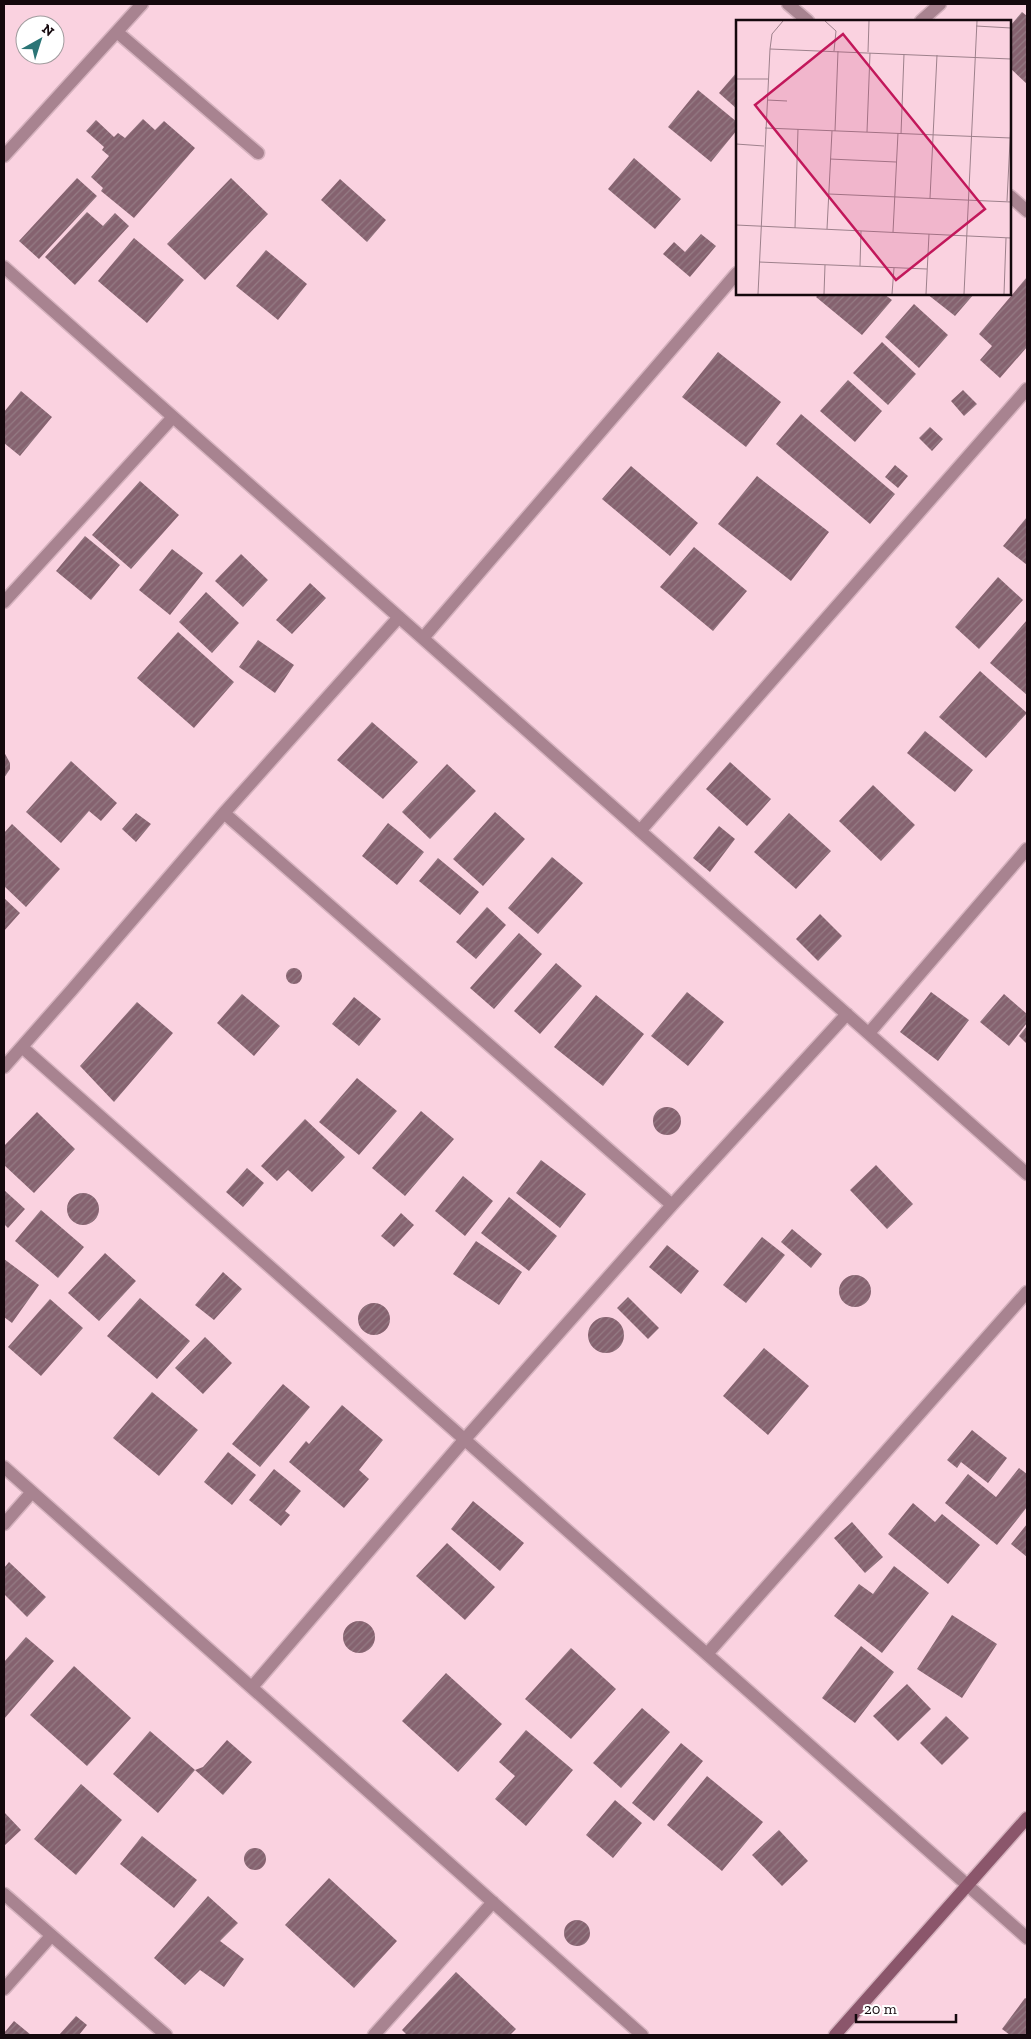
<svg xmlns="http://www.w3.org/2000/svg" width="1031" height="2039" viewBox="0 0 1031 2039" font-family="'Zilla Slab',serif">
	<defs>
		<pattern id="building-hatch" width="6" height="6" patternUnits="userSpaceOnUse" patternTransform="scale(1.25)"><rect width="6" height="6" fill="#85626f"/><path d="M-1 1l2-2M0 6l6-6M5 7l2-2" fill="none" stroke="#947b84"/></pattern>
	</defs>
	<rect width="100%" height="100%" fill="#fad2e0"/>
	<path fill="url(#building-hatch)" d="M1022 12 1027 16V84L1010 68V26Z
		M737 72V109L719 93Z
		M698 90 737 122V130L711 162 668 127Z
		M143 119 155 130 164 121 195 148 134 218 101 191 103 188 91 177 109 156 102 150 104 147 86 131 96 120 114 137 118 133 125 138Z
		M634 158 681 199 655 229 608 189Z
		M77 178 97 196 39 259 19 241Z
		M231 178 268 214 205 280 167 244Z
		M340 179 386 220 367 242 321 200Z
		M87 212 103 226 115 213 129 226 75 285 45 257Z
		M701 234 716 246 690 277 663 254 674 242 685 252Z
		M134 238 184 280 147 323 98 281Z
		M266 250 307 284 278 320 236 286Z
		M1027 277V347L1000 378 980 360 992 346 979 334Z
		M819 294H884L892 300 862 335 816 297Z
		M927 294H974L955 316Z
		M914 304 948 335 919 368 885 337Z
		M882 342 916 374 888 405 853 373Z
		M718 352 781 402 746 447 682 397Z
		M848 380 882 411 855 442 820 411Z
		M963 390 977 404 964 416 951 401Z
		M21 391 52 417 20 456 4 443V412Z
		M801 414 895 494 870 524 776 444Z
		M930 427 943 439 932 451 919 438Z
		M895 465 908 476 898 488 885 477Z
		M631 466 698 523 670 556 602 499Z
		M757 476 829 532 791 581 718 524Z
		M140 481 179 515 131 569 92 535Z
		M1027 517V565L1003 546Z
		M85 536 120 565 91 600 56 571Z
		M694 547 747 591 713 631 660 587Z
		M172 549 203 573 170 615 139 590Z
		M241 554 268 580 243 607 215 581Z
		M998 577 1023 600 979 649 955 627Z
		M310 583 326 598 292 634 276 620Z
		M206 592 239 623 212 653 179 622Z
		M1027 620V695L990 663Z
		M178 632 234 682 194 728 137 678Z
		M258 640 294 665 275 693 239 667Z
		M980 671 1027 713 986 758 939 717Z
		M372 722 418 762 383 799 337 760Z
		M925 731 973 770 955 792 907 753Z
		M4 752 10 763V769L4 778Z
		M71 761 117 803 101 821 89 811 61 843 26 812Z
		M730 762 771 799 747 826 706 789Z
		M447 764 476 791 430 839 402 812Z
		M873 785 915 825 881 861 839 821Z
		M495 812 525 839 483 886 453 859Z
		M136 813 151 824 136 842 122 829Z
		M789 813 831 851 796 889 754 852Z
		M388 823 424 852 397 885 362 856Z
		M12 824 60 869 26 907 4 886V833Z
		M719 826 735 839 710 872 693 858Z
		M552 857 583 883 538 934 508 908Z
		M438 858 479 892 460 915 419 881Z
		M4 898 20 913 4 931Z
		M487 907 506 925 476 959 456 942Z
		M820 914 842 936 818 961 796 939Z
		M519 933 542 954 494 1009 470 988Z
		M556 963 582 986 540 1034 514 1011Z
		M286 976a8 8 0 1 1 16 0a8 8 0 1 1-16 0Z
		M687 992 724 1022 688 1066 651 1036Z
		M931 992 969 1020 938 1061 900 1032Z
		M242 994 280 1026 254 1056 217 1023Z
		M1004 994 1027 1014V1023L1009 1046 980 1022Z
		M596 995 644 1034 603 1086 554 1047Z
		M354 997 381 1019 359 1046 332 1024Z
		M137 1002 173 1033 114 1102 80 1066Z
		M1027 1026V1044L1019 1036Z
		M357 1078 397 1111 359 1155 319 1122Z
		M653 1121a14 14 0 1 1 28 0a14 14 0 1 1-28 0Z
		M421 1111 454 1139 405 1196 372 1168Z
		M37 1112 75 1149 34 1193 4 1165V1146Z
		M305 1119 345 1157 312 1192 288 1170 277 1181 261 1166Z
		M541 1160 586 1194 560 1228 516 1193Z
		M876 1165 913 1204 887 1229 850 1190Z
		M247 1168 264 1183 243 1207 226 1192Z
		M463 1176 493 1201 465 1236 435 1211Z
		M4 1190 25 1209 8 1228 4 1224Z
		M67 1209a16 16 0 1 1 32 0a16 16 0 1 1-32 0Z
		M509 1197 557 1236 529 1271 481 1233Z
		M41 1210 84 1247 58 1278 15 1241Z
		M401 1213 414 1225 394 1247 381 1236Z
		M792 1229 822 1254 811 1268 781 1242Z
		M762 1237 785 1255 746 1303 723 1285Z
		M476 1241 522 1272 499 1305 453 1274Z
		M667 1245 699 1271 681 1294 649 1267Z
		M105 1253 136 1281 99 1321 68 1293Z
		M4 1259 39 1285 12 1323 4 1317Z
		M223 1272 242 1289 214 1320 195 1305Z
		M839 1291a16 16 0 1 1 32 0a16 16 0 1 1-32 0Z
		M628 1297 659 1328 648 1339 617 1308Z
		M140 1298 190 1341 157 1379 107 1336Z
		M50 1299 83 1328 41 1376 8 1347Z
		M358 1319a16 16 0 1 1 32 0a16 16 0 1 1-32 0Z
		M588 1335a18 18 0 1 1 36 0a18 18 0 1 1-36 0Z
		M205 1337 232 1363 203 1394 175 1368Z
		M764 1348 809 1386 768 1435 723 1396Z
		M283 1384 310 1407 260 1467 232 1444Z
		M152 1392 198 1430 159 1476 113 1438Z
		M342 1405 383 1440 359 1470 369 1479 344 1508 289 1462 306 1441 309 1444Z
		M972 1430 1007 1458 988 1483 961 1462 957 1468 947 1460Z
		M228 1452 256 1475 232 1505 204 1482Z
		M1019 1468 1027 1474V1507L997 1545 945 1503 968 1474 996 1497Z
		M274 1469 301 1491 285 1511 290 1515 281 1526 249 1500Z
		M473 1501 524 1543 500 1571 451 1529Z
		M913 1503 935 1522 942 1514 980 1545 948 1584 888 1534Z
		M852 1522 883 1557 865 1573 834 1538Z
		M1027 1524V1557L1011 1544Z
		M447 1543 495 1587 465 1620 416 1576Z
		M9 1562 46 1597 27 1617 4 1594V1568Z
		M894 1566 929 1593 882 1653 834 1616 859 1584 873 1594Z
		M952 1615 997 1644 962 1698 917 1669Z
		M343 1637a16 16 0 1 1 32 0a16 16 0 1 1-32 0Z
		M26 1637 54 1661 4 1719V1662Z
		M861 1646 894 1672 855 1723 822 1698Z
		M571 1648 616 1689 571 1739 525 1699Z
		M74 1666 131 1718 87 1766 30 1715Z
		M446 1673 502 1724 458 1772 402 1721Z
		M907 1684 931 1709 898 1741 873 1716Z
		M642 1708 670 1732 621 1788 593 1763Z
		M946 1716 969 1738 942 1765 920 1743Z
		M526 1730 573 1770 526 1826 495 1799 515 1776 499 1762Z
		M150 1731 195 1770 158 1813 113 1774Z
		M227 1740 252 1762 223 1795 195 1770 203 1767Z
		M681 1743 703 1761 654 1821 632 1803Z
		M707 1776 763 1822 722 1871 667 1825Z
		M81 1784 122 1820 76 1875 34 1839Z
		M615 1800 642 1823 613 1858 586 1835Z
		M4 1812 21 1830 4 1846Z
		M779 1830 808 1861 782 1886 752 1855Z
		M142 1836 197 1880 174 1908 120 1864Z
		M244 1859a11 11 0 1 1 22 0a11 11 0 1 1-22 0Z
		M329 1878 397 1941 354 1988 285 1925Z
		M208 1896 238 1923 220 1941 244 1959 224 1987 200 1970 185 1985 154 1958Z
		M564 1933a13 13 0 1 1 26 0a13 13 0 1 1-26 0Z
		M456 1972 516 2029 510 2035H407L402 2030Z
		M1025 1998 1027 1999V2035H1010L1002 2029Z
		M76 2016 87 2025 79 2035H59Z
		M14 2021 31 2035H4V2033Z"/>
	<g fill="none" stroke-linecap="round" stroke-linejoin="round">
		<g stroke="#d5b2be" stroke-width="15">
			<path id="street" d="M788 4 808 21
				M921 21 940 4
				M117 32 258 153
				M4 156 142 4
				M1010 196 1027 211
				M4 267 1027 1174
				M4 602 173 417
				M423 638 737 273
				M224 813 672 1205
				M640 831 1027 389
				M869 1033 1027 849
				M22 1047 1027 1938
				M4 1067 71 991 224 813 399 617
				M4 1467 642 2035
				M4 1524 32 1492
				M707 1654 1027 1292
				M252 1687 465 1439 672 1205 847 1014
				M4 1894 166 2035
				M4 1989 51 1936
				M374 2035 493 1902"/>
		</g>
		<g stroke="#d5b2be" stroke-width="15">
			<path id="secondary" d="M835 2035 1027 1818"/>
		</g>
		<use href="#street" stroke="#a88390" stroke-width="12"/>
		<use href="#secondary" stroke="#8b566b" stroke-width="12"/>
	</g>
	<g transform="translate(736 20)">
		<rect width="275" height="275" fill="#fad2e0"/>
		<path fill="none" stroke="#9e818c" stroke-width="1" d="M89 1 100 11 98 31M240 6 275 8M34 29 275 39M132 32 133 1M0 59H32M31 80 51 81M29 108 275 118M99 111 102 31M131 112 134 33M165 114 168 34M0 124 28 126M94 139 160 142M93 174 275 182M194 178 201 35M271 181 275 101M0 205 275 218M59 208 62 109M91 209 96 111M157 212 162 113M23 242 191 249M124 246 125 211M22 274 34 29 36 14 47 1M88 274 89 245M156 274 158 248M190 274 193 214M228 274 241 1M268 274 270 218"/>
		<path fill="#c2185b" fill-opacity="0.15" stroke="#c2185b" stroke-width="2.5" d="M107 14 249 189 160 260 19 85Z"/>
		<rect width="275" height="275" fill="none" stroke="#14080d" stroke-width="2.5"/>
	</g>
	<rect width="1031" height="2039" fill="none" stroke="#14080d" stroke-width="10"/>
	<g transform="translate(40 40) rotate(39)"><circle r="24" fill="#ffffff" stroke="#a19c9e"/>
	<path d="M0-4L9 19L0 12L-9 19Z" fill="#2b7576"/>
	<text y="-8" font-size="14" font-weight="bold" text-anchor="middle" fill="#14080d">N</text>
	</g>
	<path d="M856 2014v8h100v-8" fill="none" stroke="#14080d" stroke-width="2.5"/>
	<text x="864" y="2014" font-size="15" fill="#14080d" stroke="#ffffff" stroke-width="4" paint-order="stroke">20 m</text>
</svg>
